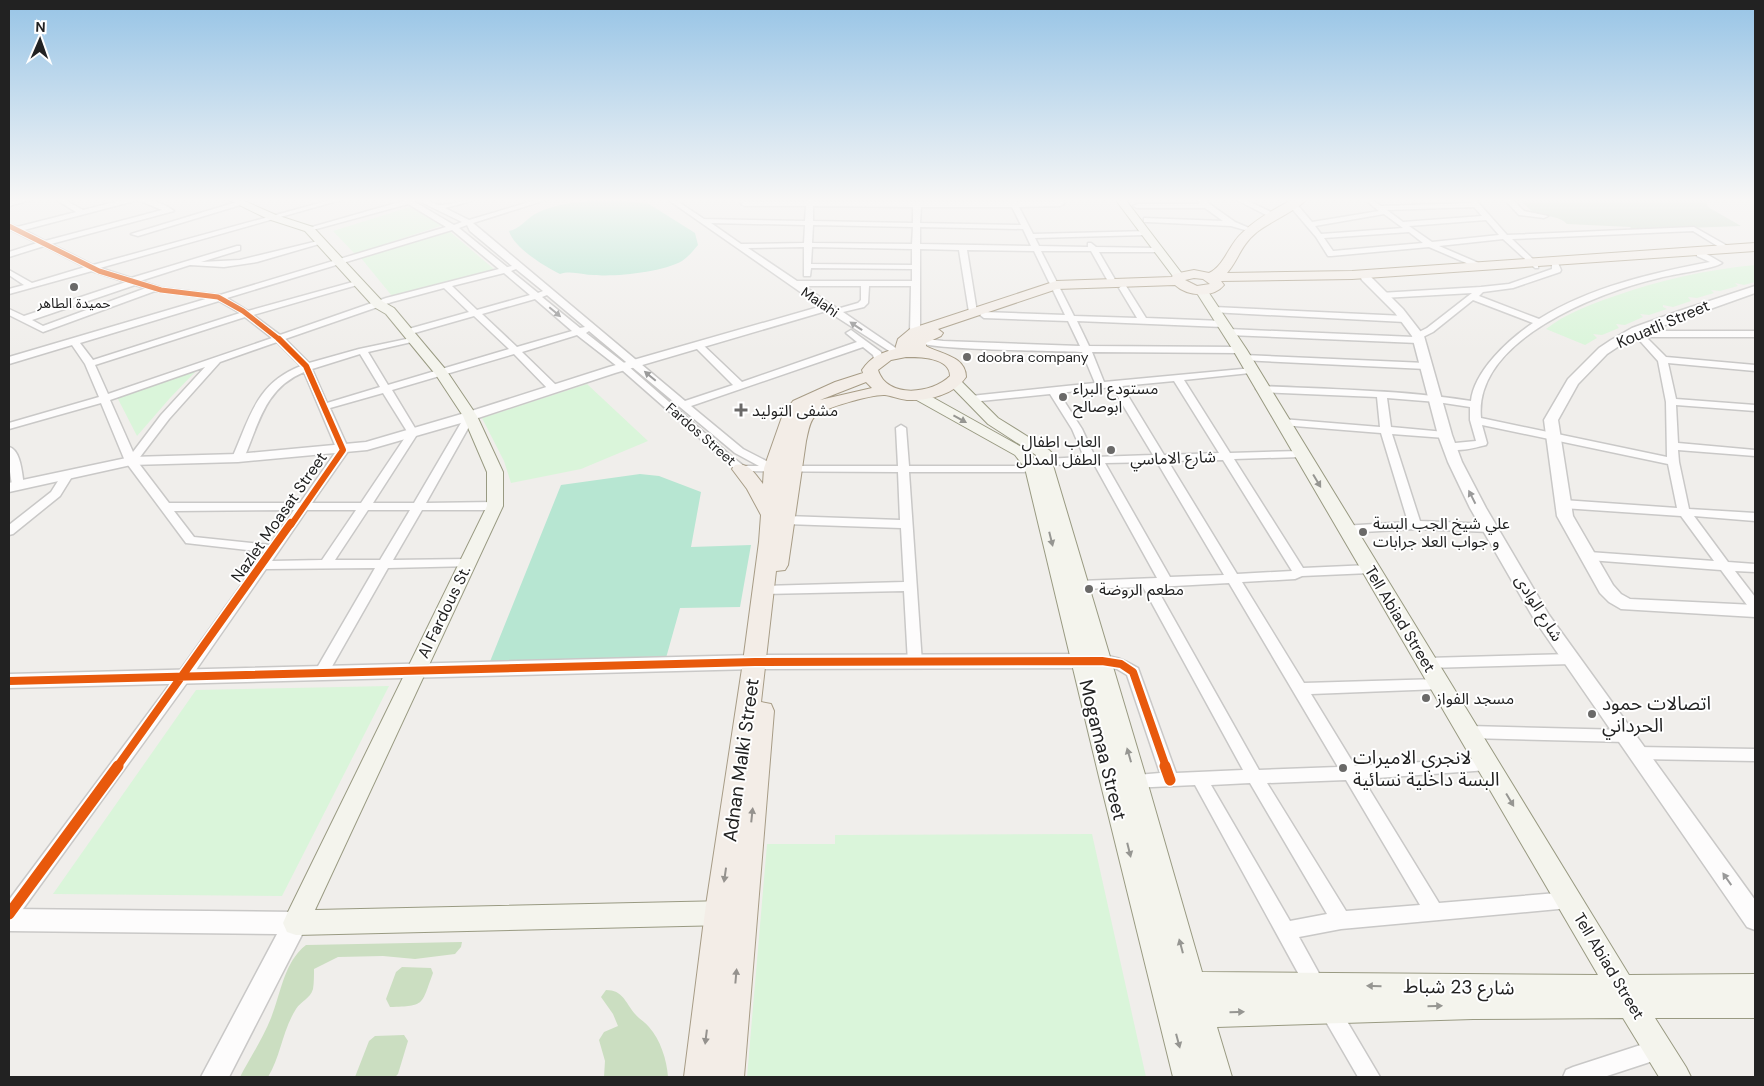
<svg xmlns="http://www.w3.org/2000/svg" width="1764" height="1086" viewBox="0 0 1764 1086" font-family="'DM Sans','Noto Sans Arabic',sans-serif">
	<rect width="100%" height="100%" fill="#f0eeeb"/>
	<path fill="#cbdec1" d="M462 942 461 947 455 954 415 959 383 956 338 957 314 969C314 975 314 983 313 989 310 999 301 1001 296 1009 282 1031 281 1056 268 1077H240C250 1058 263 1038 271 1018 281 993 284 962 306 945Z
		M402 967 431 968 433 973C421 1005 426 1006 390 1007L386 999 396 972Z
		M606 990C623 990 625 1002 635 1014 639 1019 645 1022 649 1027 660 1039 667 1060 668 1077H604L605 1061 599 1040 604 1032 618 1026 613 1014 601 997Z
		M404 1035 408 1041 398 1074 395 1077H355L369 1041 375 1036Z"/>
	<path fill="#cadbca" d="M1517 199H1705L1708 207 1741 226 1633 230 1630 227 1567 224C1560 216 1547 217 1536 213 1529 211 1524 202 1517 199Z"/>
	<path fill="#daf5da" d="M410 207 443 225 355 254 333 231Z
		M449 231 495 270 392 296 361 258Z
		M1755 265V282L1744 285 1735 283 1738 286 1720 291 1711 290 1714 293 1697 298 1688 297 1691 301 1673 307 1663 305V307L1667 309 1649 315 1640 314 1643 317 1625 325 1616 324 1619 328 1602 335 1593 334 1597 338 1585 345 1546 329C1565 314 1589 305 1612 297 1659 280 1706 270 1755 265Z
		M197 370 170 398 137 436 117 397Z
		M587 384 648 441 581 469 511 483 504 461 482 418Z
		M389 686 282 896 53 894 196 690Z
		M1092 834 1146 1077H747L767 844H835V835Z"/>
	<path fill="#b7e6d2" d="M597 200H618L649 204 695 233 698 245C693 251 688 257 682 261 663 272 616 277 594 275 583 275 571 270 560 274 544 266 514 248 509 231 520 229 525 220 535 214 554 204 576 202 597 200Z
		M640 474 659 476 701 492 691 547 751 545 740 607 680 608 666 658 489 664 561 485Z"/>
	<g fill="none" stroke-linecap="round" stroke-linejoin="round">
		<g stroke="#c9c8c7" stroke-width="3">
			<path id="minor" d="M22 199H34L9 206V202Z
				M55 199H63L83 210C113 203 146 190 174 211L51 244 93 265 334 199H344L100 268 131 278 237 246H240V250L201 262 240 260 322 240 326 242 257 262 224 267 190 265 140 281 162 288 220 295 446 227 408 204 309 231 305 229 403 201 402 199H416L415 202 454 225 462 222 423 203V199C430 199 433 204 439 205 447 206 468 199 479 199L445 208 469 220 539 199H549L473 223 685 401 733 385 695 347V343H701L742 382 857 342 846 333 851 330 881 352 883 360 881 362H875L873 355 863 347 691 406 743 449 776 466H898L896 428 901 425 906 428 909 466H1023L1044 459 1084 457 1072 429 1050 394 971 402 966 399 971 396 1095 383 1082 352C1059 351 924 350 913 341L918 338 943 341 1080 346 1068 321 984 318 980 315 984 312 1065 315 1034 251 967 250 977 312 973 315 969 312 959 250 920 249V332L915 335 910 332 911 286H869L868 303 864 307 843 312 900 351 902 353 897 356 832 314 667 199H674L704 219 805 221 806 206H745L741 204 745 202H806L807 199H813V202H1010L1009 199H1015L1017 202H1056L1055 199H1061L1064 204 1060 206 1019 207 1033 234 1148 231 1149 233 1145 235 1035 238 1039 246 1088 247V243H1091L1096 247 1157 248 1161 250 1157 252H1099L1117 283 1113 286 1109 283 1091 251H1041L1074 316 1137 318 1119 288 1123 285 1126 286 1146 318 1223 321 1228 324 1223 327 1077 321 1089 346 1240 347 1245 350 1240 353 1092 352 1104 382 1253 368 1255 370 1250 373 1184 380 1230 453 1301 451 1307 454 1301 457 1234 459 1303 568 1370 565 1376 569 1370 573 1302 576 1295 579 1242 582 1304 683 1440 679 1445 680 1447 684 1445 688 1440 689 1311 694 1355 766 1488 758 1494 759 1496 764 1494 769 1488 770 1363 779 1439 903 1569 892 1575 894 1578 900 1575 906 1569 908 1341 929 1299 937 1326 986 1323 993 1316 996 1309 993 1195 785 1131 788 1125 786 1123 781 1125 776 1160 773 1127 675 1117 669 1097 665 1095 661 1097 657C1111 653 1126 661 1138 668L1176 773 1243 770 1143 587 1080 589 1075 588 1073 585 1075 582 1080 581 1157 578 1094 464 1045 465 1024 472H909L922 663 920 667 915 668 910 667 908 663 904 591 763 594 758 593 756 590 758 587 763 586 904 582 901 528 786 524 780 520 786 516 900 520 898 472 737 471 622 370 577 335 522 352 558 387V391H550L514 354 392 390 418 433 373 503H414L465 416 470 413 475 416 426 503 495 502 501 506 495 510H422L393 560 468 559 473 560 474 563 473 566 388 568 326 677 321 678 316 677 314 673 375 568 266 569 189 680 15 920 9 922V900L179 672 265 552 186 543 125 461 101 403 9 429V423L99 397 85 364 72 345 9 364V357L209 298 155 291 43 332 9 315V309L24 316 126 282 92 271 9 294V289L24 285 9 275V270L32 283 85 267 44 246 9 257V252L37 243 9 229V224L17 227 76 212ZM138 200 162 210 45 241 24 230ZM813 206 913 207V223L813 221ZM921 207H1012L1021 225 920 223ZM711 223 805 225 804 243 741 244ZM467 225 470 231 512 266 507 267 459 228ZM813 225 913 227 912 244 812 243ZM920 227 1023 229 1031 246 920 244ZM452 230 499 269 386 298 280 335 253 315 364 283 360 280 248 311 227 298ZM804 247V276H810L811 268 912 269V281H797L748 248ZM812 247 912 249V265L811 264ZM516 269 543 291 538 293 511 271ZM504 273 530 295 477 310 452 286ZM135 285 146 288 43 326 32 320ZM804 286H861V300L858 303 837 309ZM444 288 469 312 405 330V334H411L474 316 509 349 388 385 368 352 416 341V337L359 349 309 363 285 339 392 302ZM547 295 585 327 580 328 542 297ZM535 299 572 331 517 347 482 314ZM219 301 240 313 93 360 80 343ZM245 317 272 338 108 394 95 365ZM589 331 735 453 759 466H744L732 457 628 366 586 333ZM277 342 301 366C256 383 250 418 232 458L238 461 244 458C259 423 265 388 304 372L337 450 300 503H169L137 461 169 419 220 362ZM360 354 380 387 327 403 312 369ZM205 367 161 415 133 452 110 400ZM1174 381 1219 453 1164 455 1122 386ZM1112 387 1153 455 1095 457 1082 429 1059 393ZM383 393 408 433 361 503H312L349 450 330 408ZM1223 460 1292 571 1237 574 1168 461ZM1157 462 1224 575 1170 577 1105 463ZM294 510 270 545 194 537 174 511ZM307 510H356L322 560 272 561ZM368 510H410L380 560H335ZM1229 583 1338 767 1259 770 1156 587ZM1346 780 1420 905 1346 911 1267 783ZM1250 783 1327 914 1290 921 1211 785Z
				M1235 199H1244L1273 213 1266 215Z
				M1364 199H1371L1381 206 1471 203 1468 199H1475L1507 235 1694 227 1731 248 1724 250 1693 231 1512 239 1538 264V268H1535L1503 239 1439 246 1481 264V268H1478L1429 247 1331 256H1328L1316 237 1288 204 1295 202 1312 222 1379 211ZM1474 207 1482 216 1403 222 1387 210ZM1384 214 1403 228 1321 234 1315 226ZM1486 220 1499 235 1432 242 1409 226ZM1409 232 1423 243 1333 251 1324 238Z
				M1504 199H1512L1524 211 1548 216 1544 218 1519 215Z
				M1198 200H1204L1235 222 1249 228 1245 230 1231 226 1147 222H1144V218L1223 221 1205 208H1137L1133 206 1137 204H1199Z
				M240 201 247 203 138 236 131 234Z
				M1697 252H1703L1722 263C1714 269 1673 274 1659 278 1599 292 1473 340 1481 418L1667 457 1666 402 1658 361 1633 333V329H1639L1641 331H1755V337H1646L1666 357 1755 365V371L1668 363 1676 399 1755 405V411L1676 405 1678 443 1755 450V456L1678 450 1679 462 1689 509 1755 513V521L1694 516 1728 562 1755 564V572L1735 571 1755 597V611L1750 609 1721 570 1589 560 1583 556 1589 552 1714 561 1681 516 1563 508 1557 504 1563 500 1677 508 1668 464 1482 425 1487 443 1486 445C1474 448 1453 454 1444 446L1445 444 1476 441 1470 420V407L1437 402 1387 398 1391 427 1445 432 1450 435 1445 438 1392 434 1420 521 1490 524 1496 528 1490 532 1415 529 1346 533 1340 529 1342 526 1408 522 1381 433 1282 425 1277 422 1282 419 1380 427 1377 397 1261 392 1256 389 1261 386C1331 389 1402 390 1471 401 1474 371 1509 339 1533 323L1473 300 1433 332 1421 338 1423 340 1418 343 1228 335 1223 332 1228 329 1414 337 1415 334 1427 328 1472 293 1383 298 1380 297V293L1481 287 1509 284 1552 269V263H1558L1561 270 1560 272 1513 288 1483 292 1479 296 1539 319C1590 287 1652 273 1710 262L1697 256Z
				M1214 307 1405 316 1409 319 1405 322 1211 312 1210 310Z
				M1244 355 1426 363 1431 366 1426 369 1241 360V356Z
				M9 447C21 450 22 474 24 485L22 487H14L12 485 9 465Z
				M67 472 73 475 60 496 13 534 9 535V525L51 492 63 473Z
				M1572 654 1577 655 1579 659 1577 663 1572 664 1427 668 1422 667 1420 663 1422 659 1427 658Z
				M1469 726 1626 730 1631 732 1634 736 1631 740 1626 742 1469 738 1464 736 1461 732 1464 728Z
				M1638 747 1755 749V761L1638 759 1632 757 1630 753 1632 749Z
				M1328 998 1335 1001 1380 1077H1358L1318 1008 1321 1001Z
				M1659 1039 1666 1042 1669 1049 1666 1056 1659 1059 1604 1077H1563L1566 1070 1573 1067Z"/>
		</g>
		<g stroke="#c9c8c7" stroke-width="3">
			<path id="tertiary" d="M1366 275 1370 276 1403 309 1424 336 1452 435 1462 462 1486 508 1549 615 1755 900V930L1747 927 1534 619 1470 508 1448 462 1438 435 1412 336 1395 313 1362 280 1361 278Z
				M1755 286V293L1640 334 1619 346 1607 354 1578 384 1558 420 1573 516 1613 585 1621 594 1630 599 1755 605V617L1621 609 1609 602 1600 593 1557 516 1544 420 1568 379 1599 348 1611 340 1632 328 1679 311Z
				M829 304 833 305 835 307 833 309 615 373 475 419 367 450 238 462 131 465 9 492V483L13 482 131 457 238 454 366 442 465 413 609 367Z
				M1094 654 1101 656 1103 661 1101 666 1094 668 755 669 9 688V674L755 655Z
				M9 909 296 912 305 915 308 923 229 1077H201L277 934 9 931Z"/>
		</g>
		<g stroke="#999a82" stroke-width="2">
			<path id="secondary" d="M227 199H240L276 215 313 227 382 301 394 308 446 370 477 416 503 472V506L315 910 727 901 736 905 740 913 736 921 727 925 296 935 287 932 283 923 287 914 487 506V472L463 416 436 375 386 314 374 307 305 231 268 219Z
				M1115 199H1125L1183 275 1185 277 1183 279H1175Z
				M1201 286 1205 287 1247 350 1629 975 1755 974V1018H1655L1686 1067 1691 1077H1659L1623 1018 1473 1019 1217 1027 1232 1077H1173L1100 781 1025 468 1015 455 913 398 911 395 913 392H923L1025 449 1036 461V455L988 424 948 383 950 380H960L998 418 1049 450 1052 453V462L1147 781 1202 972 1598 975 1233 350 1195 290Z"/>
		</g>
		<g stroke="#a79c86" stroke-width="2">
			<path id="primary" d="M1293 199H1307C1296 211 1271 221 1257 232 1240 246 1239 259 1227 273L1352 271 1755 243V251L1352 279 1221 281 1224 285C1213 299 1187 296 1175 285L1057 289 938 329 943 333 941 336 926 343V346C940 354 966 356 966 377 954 395 928 401 907 400 899 399 892 396 885 395 873 394 823 408 815 416 809 422 808 433 806 441L788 565 785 570 776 571 761 702 771 704 774 711 744 1077H684L705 912 743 662 759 542 761 515 747 489 732 469 735 465C749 462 755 474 763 484L764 468 783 414 793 401 835 382 863 373 862 370C871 357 880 353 895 349L898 339 910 329 1056 281 1172 277 1174 274 1194 270 1209 273C1224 266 1229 245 1241 234 1256 219 1275 209 1293 199ZM1194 278 1203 279 1210 284 1197 286 1185 280ZM906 357C919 357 950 357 950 376 932 394 887 399 878 370L891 360ZM866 382 872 388 820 400Z"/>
		</g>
		<use href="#minor" fill="#fdfcfc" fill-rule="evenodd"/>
		<use href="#tertiary" fill="#fdfcfc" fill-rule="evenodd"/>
		<use href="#secondary" fill="#f4f4ed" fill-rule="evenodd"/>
		<use href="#primary" fill="#f3ede7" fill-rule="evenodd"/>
		<g stroke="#fff" stroke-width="7">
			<path id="cycleway-far3" d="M9 226 99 271 161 290 218 297 243 311 280 340"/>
		</g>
		<g stroke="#fff" stroke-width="9">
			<path id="cycleway-far2" d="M279 339 306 366 343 450 291 525"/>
		</g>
		<g stroke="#fff" stroke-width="11">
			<path id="cycleway-far1" d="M9 681 755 662 1102 661 1121 664 1133 672 1166 767
				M117 767 291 523"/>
		</g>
		<g stroke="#fff" stroke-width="14">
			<path id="cycleway" d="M1165 766 1170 780
				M9 914 118 766"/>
		</g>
		<use href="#cycleway-far3" stroke="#e8590c" stroke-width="5"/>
		<use href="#cycleway-far2" stroke="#e8590c" stroke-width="6"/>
		<use href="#cycleway-far1" stroke="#e8590c" stroke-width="8"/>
		<use href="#cycleway" stroke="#e8590c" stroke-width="11"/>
	</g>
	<defs><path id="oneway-solid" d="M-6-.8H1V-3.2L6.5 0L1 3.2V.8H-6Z" transform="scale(1.25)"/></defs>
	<g fill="#9a9a9a">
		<use href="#oneway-solid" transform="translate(555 312) rotate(40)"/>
		<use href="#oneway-solid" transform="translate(856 326) rotate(-146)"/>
		<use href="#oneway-solid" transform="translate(650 376) rotate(-140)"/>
		<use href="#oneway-solid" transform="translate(1472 497) rotate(-117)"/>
		<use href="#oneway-solid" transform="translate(1727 879) rotate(-125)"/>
	</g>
	<g fill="#969692">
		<use href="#oneway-solid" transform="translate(960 419) rotate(29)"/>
		<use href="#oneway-solid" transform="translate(1317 481) rotate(59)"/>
		<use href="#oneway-solid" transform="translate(1051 539) rotate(76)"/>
		<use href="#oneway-solid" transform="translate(1129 755) rotate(-106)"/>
		<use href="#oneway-solid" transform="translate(1510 800) rotate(59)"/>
		<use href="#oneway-solid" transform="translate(1129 850) rotate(76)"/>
		<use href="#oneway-solid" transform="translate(1181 946) rotate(-105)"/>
		<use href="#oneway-solid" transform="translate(1374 986) rotate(-179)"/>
		<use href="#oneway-solid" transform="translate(1435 1006) rotate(-1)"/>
		<use href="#oneway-solid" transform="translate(1237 1012) rotate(-2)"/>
		<use href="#oneway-solid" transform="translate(1178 1041) rotate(75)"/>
	</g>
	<g fill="#95928e">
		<use href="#oneway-solid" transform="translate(752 815) rotate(-84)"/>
		<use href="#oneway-solid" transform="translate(725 875) rotate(98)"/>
		<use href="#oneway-solid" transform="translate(736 976) rotate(-85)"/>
		<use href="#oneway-solid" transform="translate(706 1037) rotate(97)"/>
	</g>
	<linearGradient id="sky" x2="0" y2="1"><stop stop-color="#97c4e6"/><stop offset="0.57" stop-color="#f8f7f6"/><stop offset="1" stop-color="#f8f7f6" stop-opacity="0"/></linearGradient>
	<rect width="1764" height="351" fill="url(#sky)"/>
	<g fill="#6a6968" stroke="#fff" stroke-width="2">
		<circle cx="74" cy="287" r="5"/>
		<circle cx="967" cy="357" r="5"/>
		<circle cx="1063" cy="397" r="5"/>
		<path d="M738.5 402.5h5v5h5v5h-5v5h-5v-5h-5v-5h5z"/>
		<circle cx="1111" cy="450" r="5"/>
		<circle cx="1363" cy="532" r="5"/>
		<circle cx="1089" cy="589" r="5"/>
		<circle cx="1426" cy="698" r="5"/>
		<circle cx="1592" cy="714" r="5"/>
		<circle cx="1343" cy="768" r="5"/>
	</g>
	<g text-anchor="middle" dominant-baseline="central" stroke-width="4" stroke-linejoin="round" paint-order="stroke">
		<g font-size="14" fill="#222" stroke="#fff">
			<text transform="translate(820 302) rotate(34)">Malahi</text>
			<text transform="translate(701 434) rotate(41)">Fardos Street</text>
		</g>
		<g font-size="14" fill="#222" stroke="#fff">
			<text x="74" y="303">حميدة الطاهر</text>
			<text x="977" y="357" text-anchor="start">doobra company</text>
		</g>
		<g font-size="16" fill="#222" stroke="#fff">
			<text transform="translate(1663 324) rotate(-23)">Kouatli Street</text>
			<text transform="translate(1173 458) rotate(-2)">شارع الاماسي</text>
			<text transform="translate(279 517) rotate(-55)">Nazlet Moasat Street</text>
			<text transform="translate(1539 608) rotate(58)">شارع الوادى</text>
			<text transform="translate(444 612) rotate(-64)">Al Fardous St.</text>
			<text transform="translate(1400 619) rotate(59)">Tell Abiad Street</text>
			<text transform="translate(1609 966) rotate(59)">Tell Abiad Street</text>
		</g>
		<g font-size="16" fill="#222" stroke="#fff" text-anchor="start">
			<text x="1073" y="388">مستودع البراء<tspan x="1073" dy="18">ابوصالح</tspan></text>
			<text x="752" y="410">مشفى التوليد</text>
			<text x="1101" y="441" text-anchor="end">العاب اطفال<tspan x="1101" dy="18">الطفل المدلل</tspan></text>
			<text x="1373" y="523">علي شيخ الجب البسة<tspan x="1373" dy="18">و جواب العلا جرابات</tspan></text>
			<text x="1099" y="589">مطعم الروضة</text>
			<text x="1436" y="698">مسجد الفواز</text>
		</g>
		<g font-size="19" fill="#222" stroke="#fff" text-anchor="start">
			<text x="1602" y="703">اتصالات حمود<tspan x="1602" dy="22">الحرداني</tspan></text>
			<text x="1353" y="757">لانجري الاميرات<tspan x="1353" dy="22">البسة داخلية نسائية</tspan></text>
		</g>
		<g font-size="19" fill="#222" stroke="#fff">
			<text transform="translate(1103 750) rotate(76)">Mogamaa Street</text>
			<text transform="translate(741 760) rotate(-82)">Adnan Malki Street</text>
			<text transform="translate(1459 987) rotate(1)">شارع 23 شباط</text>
		</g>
	</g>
	<rect width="1764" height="1086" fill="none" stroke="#222222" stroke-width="20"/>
	<g transform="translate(40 40) rotate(2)" stroke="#ffffff" stroke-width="4" paint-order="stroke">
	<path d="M0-4L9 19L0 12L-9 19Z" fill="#222222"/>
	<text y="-8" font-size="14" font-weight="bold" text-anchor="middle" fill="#222222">N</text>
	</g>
</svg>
